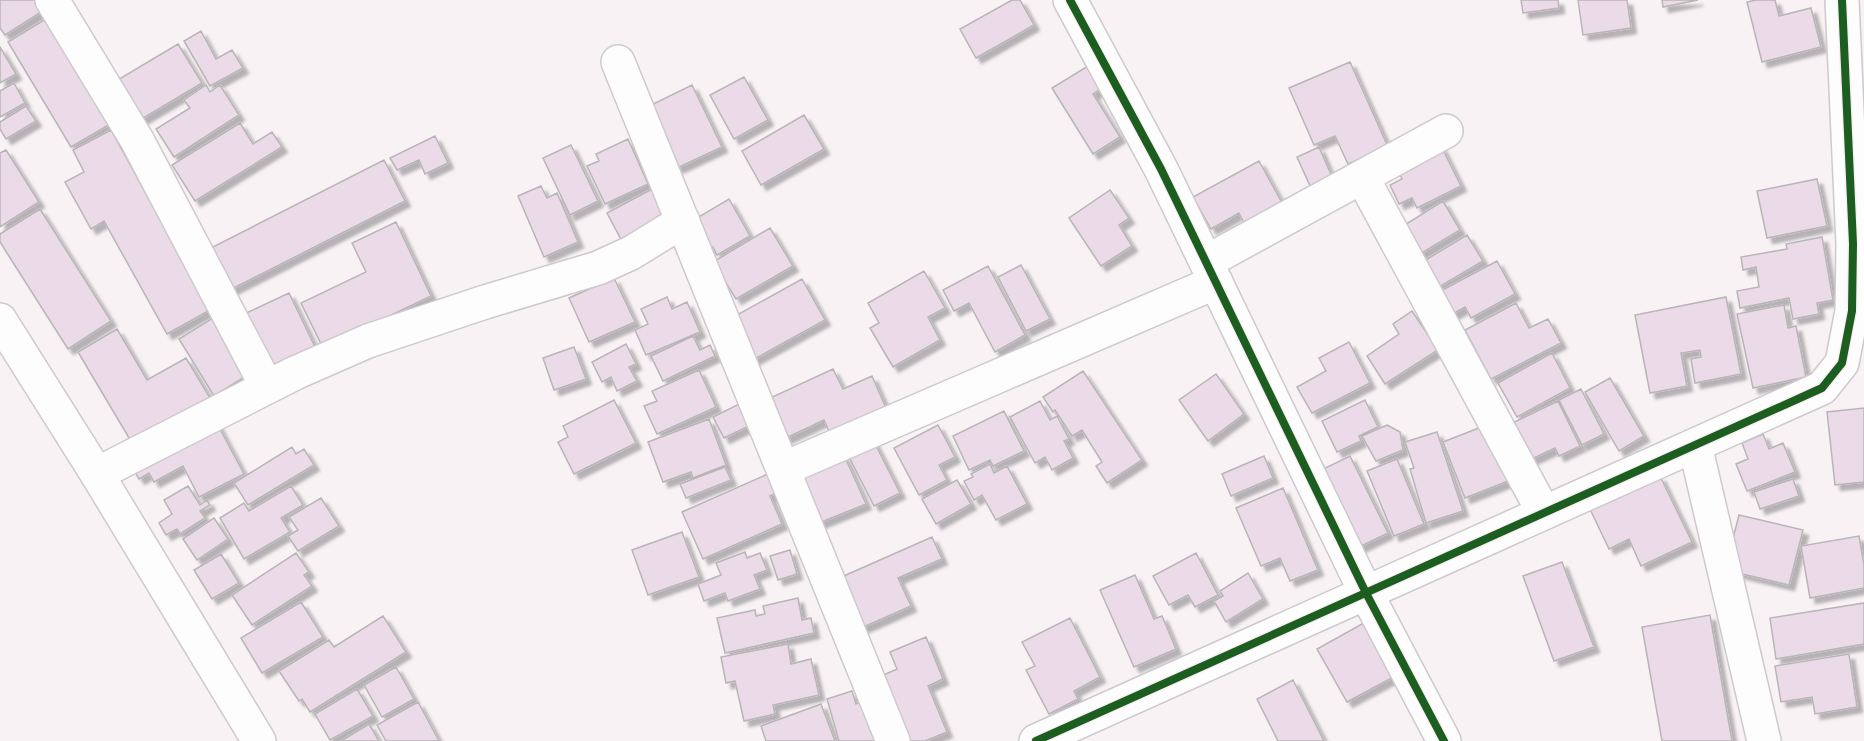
<svg xmlns="http://www.w3.org/2000/svg" width="1864" height="741" viewBox="0 0 1864 741" font-family="'Noto Sans',sans-serif">
	<defs>
		<filter id="shadow"><feDropShadow dx="5.5" dy="5.5" stdDeviation="1.5" flood-color="#0004"/></filter>
	</defs>
	<rect width="100%" height="100%" fill="#f8f2f5"/>
	<path fill="#ebdbe9" stroke="#b9b5b7" stroke-width="1.5" filter="url(#shadow)" d="M0 0H40L46 9 5 35 0 28Z
		M1012 0H1020L1034 25 976 58 960 29Z
		M1521 0H1558L1559 8 1523 13Z
		M1578 0H1627L1631 28 1583 35Z
		M1662 0H1698L1663 7Z
		M1756 0H1775L1779 16 1811 8 1821 47 1762 62 1747 2Z
		M49 17 112 123 71 147 8 42Z
		M201 31 216 59 232 50 243 68 210 86 184 41Z
		M178 44 202 83 140 120 116 81Z
		M0 47 16 74 0 83Z
		M1350 62 1388 147 1348 164 1335 136 1314 145 1289 88Z
		M1088 66 1102 88 1093 94 1120 137 1093 154 1052 88Z
		M744 77 768 120 734 139 710 95Z
		M14 83 25 103 0 117V91Z
		M206 85 210 92 220 85 239 115 174 157 156 129 190 108 184 100Z
		M692 85 722 147 677 168 647 107Z
		M26 106 36 121 6 139 0 129V122Z
		M804 115 824 149 761 185 742 151Z
		M240 123 253 144 272 132 282 147 195 201 172 165Z
		M111 130 210 310 167 334 104 221 91 229 65 182 84 172 73 150Z
		M435 136 448 163 425 174 419 160 397 170 390 158Z
		M628 139 648 184 605 204 587 166 599 161 596 154Z
		M571 145 598 201 570 215 543 158Z
		M1441 146 1461 186 1417 208 1412 198 1399 204 1390 185 1402 179 1396 168Z
		M1319 147 1333 179 1311 188 1297 157Z
		M6 150 39 202 0 227V153Z
		M384 160 405 201 222 294 201 253Z
		M1259 161 1287 212 1249 233 1239 213 1211 229 1193 197Z
		M1817 179 1827 226 1767 238 1757 191Z
		M541 186 547 198 557 193 578 242 544 257 518 196Z
		M652 189 668 219 623 243 607 213Z
		M1110 190 1129 218 1119 225 1132 246 1101 266 1069 218Z
		M729 199 750 236 717 255 713 247 705 251 697 218Z
		M1443 201 1460 230 1420 254 1403 226Z
		M40 209 111 321 68 349 0 242V234Z
		M396 222 431 296 323 348 301 303 366 272 352 243Z
		M770 228 793 266 736 299 713 262Z
		M1467 235 1483 261 1439 287 1424 261Z
		M1822 237 1833 300 1817 303 1819 314 1793 319 1789 298 1740 308 1737 291 1759 287 1756 267 1743 270 1741 257 1787 249 1786 244Z
		M1497 261 1515 294 1471 318 1465 307 1447 317 1435 294Z
		M1021 265 1050 319 1026 331 998 277Z
		M988 266 1025 335 995 352 969 303 954 311 943 290Z
		M924 271 945 308 928 317 940 340 893 367 870 328 879 323 868 303Z
		M614 278 635 322 589 342 569 298Z
		M802 279 825 320 751 361 728 320Z
		M289 293 315 347 268 369 242 315Z
		M667 297 672 309 687 302 700 332 646 355 635 330 648 324 641 309Z
		M1726 297 1741 374 1695 383 1691 359 1701 357 1700 350 1681 353 1687 386 1650 393 1635 315Z
		M1516 303 1529 328 1548 319 1561 343 1491 379 1465 330Z
		M1784 305 1788 328 1796 326 1806 377 1753 388 1737 314Z
		M1412 311 1438 350 1385 384 1367 356 1399 334 1393 324Z
		M216 316 251 373 214 396 179 339Z
		M117 329 147 380 186 358 213 403 135 448 78 352Z
		M693 336 700 350 710 345 715 356 663 381 651 356Z
		M1349 342 1370 383 1312 413 1297 387 1326 371 1319 358Z
		M626 344 636 364 629 367 637 381 617 391 611 377 602 382 592 362Z
		M574 347 586 379 554 390 543 358Z
		M1552 353 1570 388 1517 417 1498 383Z
		M833 369 843 389 872 376 889 415 833 440 824 420 786 438 768 399Z
		M699 370 716 407 657 434 644 406 657 401 652 391Z
		M1083 371 1142 460 1107 483 1096 466 1102 462 1082 430 1072 436 1055 410 1053 412 1043 397Z
		M1216 374 1244 414 1208 441 1179 400Z
		M1610 378 1644 436 1619 451 1585 392Z
		M1581 389 1604 434 1582 445 1559 400Z
		M614 400 636 443 574 474 558 442 568 437 563 426Z
		M1365 400 1378 427 1359 436 1361 441 1337 452 1322 421Z
		M1040 401 1050 420 1057 416 1069 439 1064 441 1073 458 1052 470 1045 457 1035 463 1010 417Z
		M1558 401 1580 446 1559 456 1555 448 1519 465 1502 428Z
		M743 402 753 424 724 438 713 417Z
		M1864 408V482L1835 485 1827 412Z
		M1004 411 1024 451 993 466 990 460 969 470 953 436Z
		M214 418 244 474 199 497 183 466 154 482 149 473 139 479 130 463Z
		M709 419 726 465 693 478 691 472 663 482 648 442Z
		M1494 422 1516 478 1465 498 1443 442Z
		M938 425 955 457 939 465 947 480 919 495 894 448Z
		M1387 425 1400 432 1403 450 1376 461 1362 436Z
		M1437 432 1463 511 1426 523 1410 469 1414 468 1405 442Z
		M1763 434 1769 449 1783 443 1795 472 1747 491 1736 464 1748 459 1742 443Z
		M871 436 900 493 874 506 845 449Z
		M292 447 296 454 304 449 314 465 248 505 234 483Z
		M844 455 866 504 819 523 799 471Z
		M1264 456 1273 478 1231 496 1222 474Z
		M1350 456 1388 533 1351 551 1313 474Z
		M1397 459 1424 524 1394 536 1367 471Z
		M990 464 994 473 1007 466 1027 504 996 520 982 495 974 500 964 481 973 477 971 474Z
		M725 467 731 480 686 498 680 484Z
		M770 473 779 492 770 496 782 524 703 559 682 512Z
		M1660 476 1692 542 1641 566 1629 539 1609 549 1590 509Z
		M1793 479 1799 496 1760 509 1754 492Z
		M957 480 971 504 936 524 922 499Z
		M188 486 200 505 207 500 210 505 200 511 205 518 180 534 177 529 166 535 159 523 172 514 164 500Z
		M291 486 303 505 281 518 290 532 244 559 220 518 244 503 249 511Z
		M1283 488 1318 570 1290 581 1280 558 1261 566 1236 508Z
		M321 498 339 526 298 551 288 536 298 530 289 517Z
		M1739 515 1803 530 1789 585 1725 570Z
		M214 518 228 539 197 560 183 539Z
		M682 532 699 577 648 595 632 550Z
		M1859 536 1864 565V588L1810 598 1801 546Z
		M932 537 942 559 898 578 911 606 859 629 837 579Z
		M790 550 797 574 778 580 770 556Z
		M745 552 747 558 760 553 767 570 754 575 760 589 728 601 725 593 704 601 698 584 721 575 716 563Z
		M296 553 309 572 304 575 312 586 252 625 232 595Z
		M1196 553 1218 595 1195 607 1188 595 1169 605 1153 576Z
		M221 554 239 583 212 599 194 570Z
		M1562 562 1594 647 1554 661 1523 576Z
		M1248 573 1263 599 1226 622 1214 601 1223 596 1220 591Z
		M1135 575 1154 619 1162 616 1176 649 1134 667 1100 590Z
		M798 598 802 620 811 618 814 633 725 653 717 618 755 610 756 616 765 614 763 606Z
		M301 602 323 637 262 673 241 638Z
		M1864 603V644L1776 659 1770 618Z
		M1710 615 1732 741H1662L1642 627Z
		M383 616 406 652 310 712 302 699 299 701 279 671 329 640 334 647Z
		M1070 618 1100 677 1074 691 1078 699 1049 714 1026 670 1035 666 1022 642Z
		M1369 620 1399 674 1347 702 1317 649Z
		M926 637 943 679 928 686 947 732 925 741H903L877 678 897 669 890 652Z
		M788 644 791 664 811 659 819 695 773 705 775 714 744 721 735 681 726 683 721 657Z
		M1849 654 1857 707 1815 714 1812 697 1781 702 1775 666Z
		M396 667 414 699 382 717 364 685Z
		M1293 680 1324 741H1278L1257 699Z
		M357 689 373 716 330 740 315 714Z
		M852 691 856 704 863 701 875 741H839L827 699Z
		M418 702 439 741H386L377 725Z
		M821 704 835 741H766L761 726Z
		M369 724 379 741H341Z"/>
	<g fill="none" stroke-linecap="round" stroke-linejoin="round">
		<g stroke="#cec9cc" stroke-width="36">
			<path id="minor" d="M52 0 137 140 267 387
				M1070 0 1161 169 1366 593 1444 741
				M618 62 893 741
				M1362 177 1544 513
				M1206 262 1446 131
				M1695 445 1764 741
				M783 469 1216 282
				M97 474 295 373 368 341 485 302 598 268 631 253 683 221
				M1036 741 1822 388 1842 363 1852 311 1853 244 1842 0"/>
		</g>
		<g stroke="#cec9cc" stroke-width="36">
			<path id="trunk" d="M0 320 97 474 259 741"/>
		</g>
		<use href="#minor" stroke="#fefdfe" stroke-width="33"/>
		<use href="#trunk" stroke="#fefdfe" stroke-width="33"/>
		<g stroke="#faf0f4" stroke-width="11">
			<path id="cycleway" d="M1070 0 1161 169 1366 593 1444 741
				M1036 741 1822 388 1842 363 1852 311 1853 244 1842 0"/>
		</g>
		<use href="#cycleway" stroke="#1b5e20" stroke-width="8"/>
	</g>
</svg>
